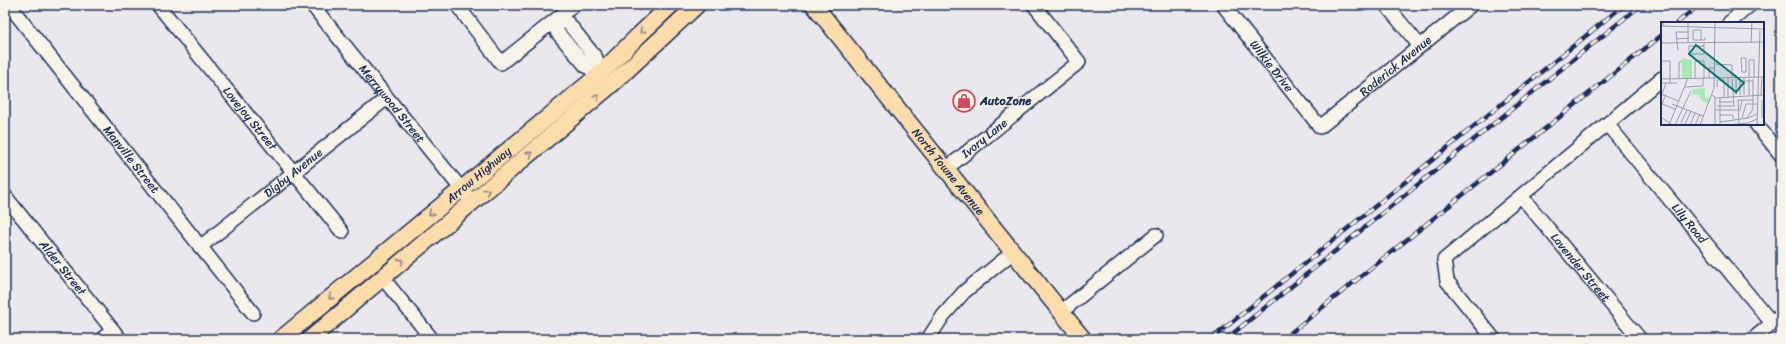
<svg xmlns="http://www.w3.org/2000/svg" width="1786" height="344" viewBox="0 0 1786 344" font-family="Sriracha,sans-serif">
	<rect width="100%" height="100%" fill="#eae7ee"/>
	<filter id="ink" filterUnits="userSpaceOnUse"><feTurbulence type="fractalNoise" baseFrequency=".025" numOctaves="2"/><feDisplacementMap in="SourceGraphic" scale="8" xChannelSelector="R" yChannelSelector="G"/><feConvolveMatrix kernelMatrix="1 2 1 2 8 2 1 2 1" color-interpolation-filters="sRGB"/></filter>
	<g filter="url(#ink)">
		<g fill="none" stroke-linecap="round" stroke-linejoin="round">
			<g stroke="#1b2f5e" stroke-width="16">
				<g id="minor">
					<path id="s1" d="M9 5 253 313"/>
					<path id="s2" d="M158 5 342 232"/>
					<path id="s3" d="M312 5 467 196"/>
					<path d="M457 5 501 63 574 5"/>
					<path id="s4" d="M1223 5 1320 127 1471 5"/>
					<path d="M1386 5 1420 46"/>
					<path d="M557 19 568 23 596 58 600 74 586 66 557 32Z"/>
					<path d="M1729 23 1750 5"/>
					<path id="s5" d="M1607 124 1772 323"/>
					<path d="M1756 124 1781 155"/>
					<path id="s6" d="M946 169 1079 62 1034 5"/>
					<path id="s7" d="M5 196 120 339"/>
					<path id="s8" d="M1521 196 1640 339"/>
					<path id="s9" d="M200 247 387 98"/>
					<path d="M382 277 432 339"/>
					<path d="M1061 312 1156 235"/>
					<path d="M102 339 113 330"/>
					<path d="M928 339 943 316 964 292 1012 253"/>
					<path d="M1494 339 1447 281 1444 260 1662 78"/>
					<path d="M1753 339 1781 316"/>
				</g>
			</g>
			<g stroke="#1b2f5e" stroke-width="19">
				<g id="major">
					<path id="s10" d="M814 5 1083 339"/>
					<path id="s11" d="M281 339 600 74 637 37 671 5"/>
					<path d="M310 339 611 85 697 5"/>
				</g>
			</g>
			<use href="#minor" stroke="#f7f3e8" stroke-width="13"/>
			<use href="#major" stroke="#fddcac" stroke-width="16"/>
			<g stroke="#1b2f5e" stroke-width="4.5">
				<path id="rail" d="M1677 23 1699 5
					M1211 339 1624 5
					M1226 339 1641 5
					M1283 339 1662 35"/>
			</g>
			<use href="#rail" stroke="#f7f3e8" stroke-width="3" stroke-dasharray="9" stroke-linecap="butt"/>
		</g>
		<defs><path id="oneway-chevron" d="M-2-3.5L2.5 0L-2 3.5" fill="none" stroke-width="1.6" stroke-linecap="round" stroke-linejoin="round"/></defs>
		<g stroke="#8c8685">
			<use href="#oneway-chevron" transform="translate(642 31) rotate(138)"/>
			<use href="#oneway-chevron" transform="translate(597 97) rotate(-40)"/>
			<use href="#oneway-chevron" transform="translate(530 154) rotate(-40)"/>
			<use href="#oneway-chevron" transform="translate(487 191) rotate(-40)"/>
			<use href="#oneway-chevron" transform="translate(431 213) rotate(140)"/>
			<use href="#oneway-chevron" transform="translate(401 261) rotate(-39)"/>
			<use href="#oneway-chevron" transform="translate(331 297) rotate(140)"/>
		</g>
	</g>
	<defs>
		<g id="shop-ring" transform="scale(1.15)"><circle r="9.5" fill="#f7f3e8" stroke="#d1495b" stroke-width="1.5"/><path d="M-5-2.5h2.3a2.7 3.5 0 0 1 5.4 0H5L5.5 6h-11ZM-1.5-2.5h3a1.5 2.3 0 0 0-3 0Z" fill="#d1495b"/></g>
	</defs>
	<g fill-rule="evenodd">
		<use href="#shop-ring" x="964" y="101"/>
	</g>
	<g text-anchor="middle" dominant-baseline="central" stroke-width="3" stroke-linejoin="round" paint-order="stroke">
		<g font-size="12" fill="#1b2f5e" stroke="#f7f3e8">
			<text stroke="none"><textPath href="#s4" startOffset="78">Wilkie Drive</textPath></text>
			<text stroke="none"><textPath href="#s4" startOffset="253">Roderick Avenue</textPath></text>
			<text stroke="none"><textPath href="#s3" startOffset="127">Merrywood Street</textPath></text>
			<text stroke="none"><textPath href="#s2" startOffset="146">Lovejoy Street</textPath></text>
			<text stroke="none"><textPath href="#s6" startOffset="49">Ivory Lane</textPath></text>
			<text stroke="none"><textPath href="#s1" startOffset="197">Manville Street</textPath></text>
			<text stroke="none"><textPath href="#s9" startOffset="119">Digby Avenue</textPath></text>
			<text stroke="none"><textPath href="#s10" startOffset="214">North Towne Avenue</textPath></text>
			<text stroke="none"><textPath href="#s11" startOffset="257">Arrow Highway</textPath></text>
			<text stroke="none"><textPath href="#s5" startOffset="129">Lily Road</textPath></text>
			<text stroke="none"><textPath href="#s7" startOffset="92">Alder Street</textPath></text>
			<text stroke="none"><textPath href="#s8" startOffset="93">Lavender Street</textPath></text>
		</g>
		<g font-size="12" font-weight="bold" fill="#1b2f5e" stroke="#f7f3e8" text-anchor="start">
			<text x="980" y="101">AutoZone</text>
		</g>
	</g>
	<g transform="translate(1661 22)">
		<rect width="103" height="103" fill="#eae7ee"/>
		<path d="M21 36 31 38V56H21ZM44 66V76H49L48 82 41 79 38 73 33 72 31 74 32 67Z" fill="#a8e9b2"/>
		<path fill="none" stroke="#979db4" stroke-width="1" d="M27 0V21M0 4 103 7M3 4 2 0H11M15 17 28 16M40 18V8H32V18H44V15M0 21 103 20M43 21V32H28V24H43M90 21 91 0M17 29 15 10H28M85 36V50H81L80 36ZM0 39H9V61M54 42 71 43V55M88 55V38H93V55M18 56V40L21 39M34 56V39H43V57M48 56V46H54M0 57 103 55M79 59H92M0 64 1 61H16M24 65 42 64V56M56 65V58H63V75M0 72 17 79M5 72 1 82 14 87M51 73 54 75V103M75 73V57M79 73V57M83 73V55M88 73V57M100 73 101 55M0 75 5 61M54 76 103 73M67 76V55M58 80H73M11 82 42 94M56 84H73L71 57M54 88H79L81 78M59 93H72V97M0 95 11 103M81 96 85 82H96M86 96 92 87V57M101 96V78M59 100 87 96 96 92M20 101 26 88M78 101 77 78H92M24 102 30 89M8 103 27 56M14 103 30 69M29 103 34 91M34 103 39 92M39 103 53 66 54 0M59 103V76M66 103 87 101 96 97M96 103 99 8"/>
		<path fill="#0f766e" fill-opacity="0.15" stroke="#0f766e" stroke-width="2" d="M35 23 83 61 75 70 28 32Z"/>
		<rect width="103" height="103" fill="none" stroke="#1b2f5e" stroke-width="2"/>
	</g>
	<rect width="1786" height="344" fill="none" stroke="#f7f3e8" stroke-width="20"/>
	<rect x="10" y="10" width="1766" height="324" fill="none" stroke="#1b2f5e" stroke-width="1.5" filter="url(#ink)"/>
</svg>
